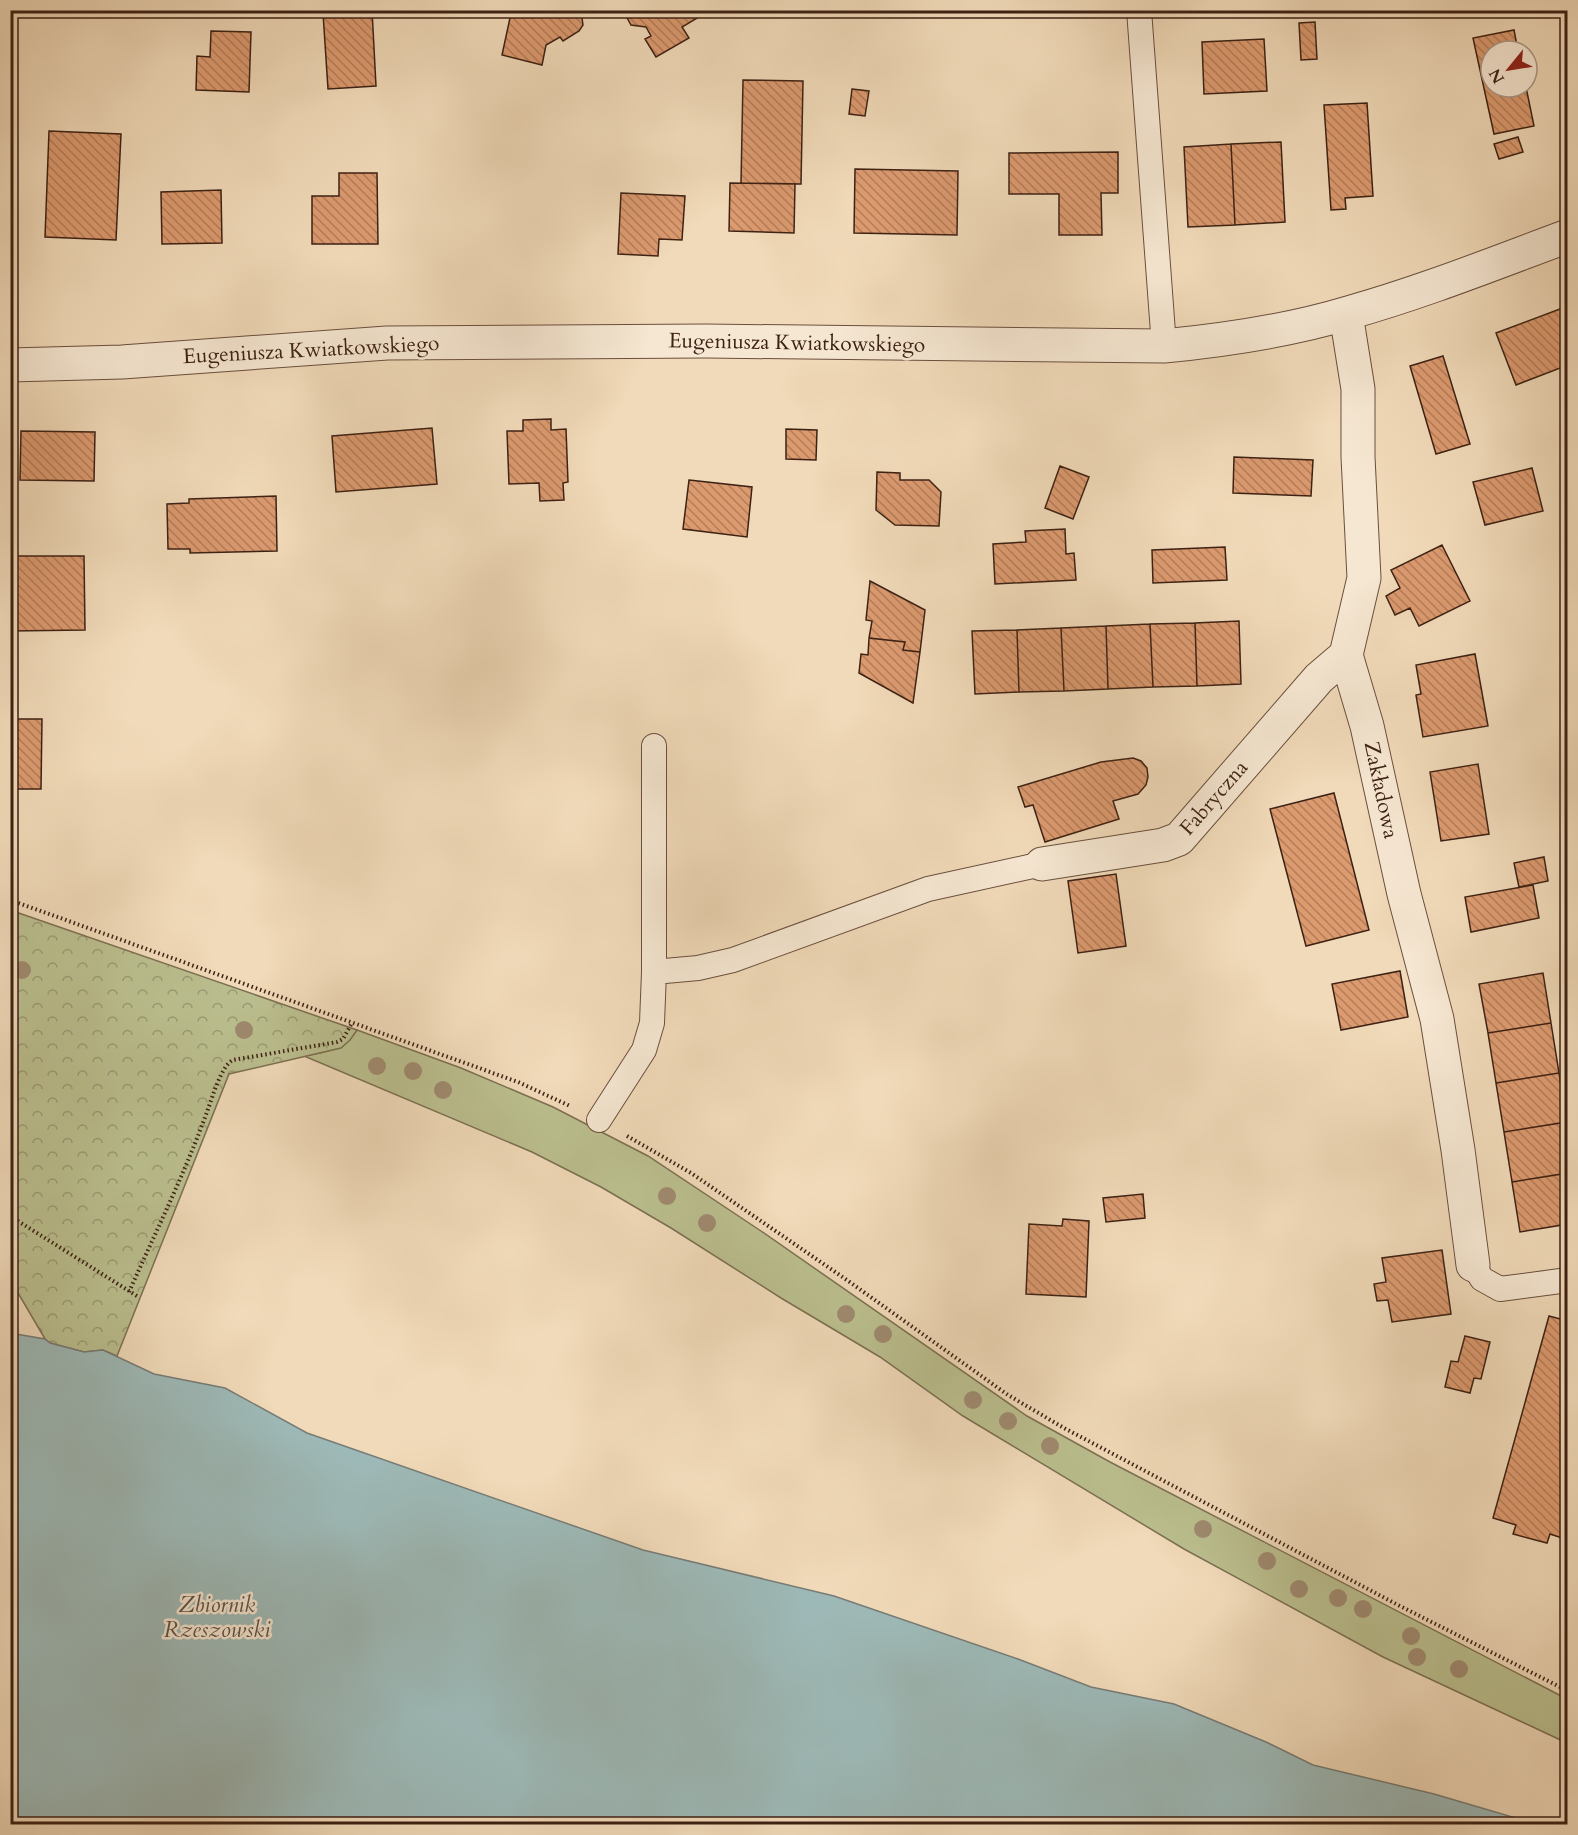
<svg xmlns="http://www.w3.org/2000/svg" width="1578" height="1835" viewBox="0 0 1578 1835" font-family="Cardo,serif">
	<defs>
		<pattern id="park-crowns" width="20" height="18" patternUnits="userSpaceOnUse" patternTransform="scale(1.5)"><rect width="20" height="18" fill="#bbbf8f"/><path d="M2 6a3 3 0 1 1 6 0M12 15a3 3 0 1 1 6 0" fill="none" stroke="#999b74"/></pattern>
		<pattern id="building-back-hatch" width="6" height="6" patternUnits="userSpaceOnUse" patternTransform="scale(1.5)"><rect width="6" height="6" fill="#dc9a6f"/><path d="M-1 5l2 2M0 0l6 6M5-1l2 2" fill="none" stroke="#b47d5a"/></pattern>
	</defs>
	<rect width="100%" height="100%" fill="#f1dab9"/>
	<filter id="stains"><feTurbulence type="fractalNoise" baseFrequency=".00333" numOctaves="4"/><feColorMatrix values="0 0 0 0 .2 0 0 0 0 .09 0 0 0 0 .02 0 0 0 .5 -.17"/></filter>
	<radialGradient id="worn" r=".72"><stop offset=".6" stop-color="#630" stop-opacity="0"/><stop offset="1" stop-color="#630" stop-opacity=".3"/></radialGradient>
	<path fill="#bbbf8f" stroke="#7c7052" stroke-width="1.5" d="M357 1030 461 1068 553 1107 648 1156 761 1231 1027 1416 1110 1462 1567 1699V1743L1383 1657 1184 1549 963 1416 880 1357 781 1298 671 1228 601 1187 532 1152 304 1056C328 1051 343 1051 357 1030Z"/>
	<path fill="url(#park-crowns)" stroke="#7c7052" stroke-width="1.5" d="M10 910 357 1030 350 1040 341 1048 229 1074 117 1356 103 1350 84 1352 50 1343 45 1339 11 1281Z"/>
	<path fill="#9db9b7" stroke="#777c76" stroke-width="1.5" d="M10 1333 45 1339 50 1343 84 1352 103 1350 154 1374 225 1388 307 1433 643 1550 834 1596 1018 1659 1091 1687 1174 1704 1266 1742 1313 1765 1434 1794 1536 1824H11Z"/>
	<path fill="url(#building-back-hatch)" stroke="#3d2114" stroke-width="1.5" d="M372 10 376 86 328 89 323 13Z
		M505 10H577L582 18 583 25 579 31 563 41 560 37 546 45 542 65 502 55 510 18Z
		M628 10H704L699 17 682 27 689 38 656 57 645 39 651 36 646 27 631 25 626 16Z
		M782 10H818V17L782 16Z
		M1315 22 1317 59 1301 60 1299 23Z
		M1514 30 1518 51H1491V87H1526L1534 126 1494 134 1473 38Z
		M211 31 251 32 249 92 196 90 197 56 210 57Z
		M1264 39 1267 91 1204 94 1202 42Z
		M743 80 803 81 801 184 741 183Z
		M852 89 869 91 865 116 849 114Z
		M1367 103 1373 196 1345 198 1346 209 1331 210 1324 105Z
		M49 131 121 134 116 240 45 237Z
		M1518 137 1523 152 1499 159 1494 144Z
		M1281 142 1285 222 1235 225 1231 144Z
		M1231 144 1235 225 1188 227 1184 147Z
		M1118 152V193H1101L1102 235H1059V194H1009V153Z
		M855 169 958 171 957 235 854 233Z
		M339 173H377L378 244H312V196H339Z
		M730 183 795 184 794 233 729 231Z
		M221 190 222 243 162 244 161 192Z
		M621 193 685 196 682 240 659 239 658 256 618 254Z
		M1560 309 1568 329V365L1516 385 1496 333Z
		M1443 356 1470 444 1436 454 1410 366Z
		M551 419V430L566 429 568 482 563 483 564 500 540 501 539 483 509 484 507 431H523V420Z
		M432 428 437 484 336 492 332 436Z
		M786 429 817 430 816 460 786 459Z
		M21 431 95 432 94 481 20 480Z
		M1234 457 1313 460 1311 496 1233 493Z
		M1060 466 1089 477 1073 519 1045 508Z
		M1532 468 1543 511 1485 525 1473 482Z
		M877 472 900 473V480H929L941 492 939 526 895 525 876 510Z
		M689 480 752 487 747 537 683 529Z
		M276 496 277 551 190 553V549H168L167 504 189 503V499Z
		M1065 529 1066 554 1074 553 1076 580 995 584 993 544 1026 542 1025 531Z
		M1442 545 1470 601 1419 626 1410 608 1395 615 1386 596 1400 588 1391 570Z
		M1225 547 1227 580 1153 583 1152 550Z
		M10 556H84L85 630 10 631Z
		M870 581 925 610 920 652 903 650 905 642 869 638 872 621 866 620Z
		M1239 621 1241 684 1197 686 1195 623Z
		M1195 623 1197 686 1153 687 1150 624Z
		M1150 624 1153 687 1108 689 1106 626Z
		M1106 626 1108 689 1064 691 1061 628Z
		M1061 628 1064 691 1019 692 1017 630Z
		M1017 630 1019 692 975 694 972 631Z
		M869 638 905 642 903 650 920 652 913 703 859 673 861 654 868 655Z
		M1475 654 1488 726 1423 737 1416 695 1421 694 1416 665Z
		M10 719H42L41 789H10Z
		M1133 758 1141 761 1147 768 1148 777 1146 785 1138 794 1113 801 1119 819 1045 842 1033 805 1025 807 1018 787 1101 762Z
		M1478 764 1489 834 1441 841 1430 772Z
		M1334 793 1369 930 1306 946 1270 809Z
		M1544 857 1548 881 1519 887 1514 863Z
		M1116 874 1126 946 1078 953 1068 881Z
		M1533 885 1539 918 1471 932 1465 897Z
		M1400 971 1408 1017 1341 1030 1332 984Z
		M1543 973 1551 1023 1488 1033 1479 984Z
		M1551 1023 1559 1073 1496 1083 1488 1033Z
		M1559 1073 1567 1122 1504 1132 1496 1083Z
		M1567 1122 1568 1173 1512 1182 1504 1132Z
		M1568 1173V1224L1520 1232 1512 1182Z
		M1143 1194 1145 1218 1106 1222 1103 1198Z
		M1063 1219 1089 1221 1086 1297 1026 1294 1029 1224 1062 1226Z
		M1442 1250 1451 1314 1392 1322 1388 1300 1377 1301 1374 1284 1386 1282 1382 1258Z
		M1549 1316 1568 1321V1540L1550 1534 1547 1543 1513 1534 1516 1525 1493 1518Z
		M1465 1336 1490 1342 1481 1379 1474 1378 1470 1393 1445 1387 1451 1361 1458 1362Z"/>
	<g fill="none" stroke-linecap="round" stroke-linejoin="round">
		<g stroke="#6a4f3d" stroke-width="26">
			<path id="service" d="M1139 10 1164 346
				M654 972 698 968 733 960 928 889 1042 864
				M599 1120 644 1050 652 1023 654 972V746
				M1473 1265 1482 1279 1500 1289 1568 1280"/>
		</g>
		<g stroke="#6a4f3d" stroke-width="35">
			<path id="minor" d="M1346 314 1358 389V457L1364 578 1346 655 1367 726 1404 894 1437 1019 1458 1150 1473 1265
				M1042 864 1163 845 1179 839 1319 678 1346 655"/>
		</g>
		<g stroke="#6a4f3d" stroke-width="35">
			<path id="tertiary" d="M10 365 122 362 387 343 706 341 1164 346C1226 340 1288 331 1348 313 1423 292 1495 263 1568 236"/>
		</g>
		<path stroke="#3d2114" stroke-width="4" stroke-dasharray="1.5 3" stroke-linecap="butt" d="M10 900 518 1082 570 1106
			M627 1136 691 1173 844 1278 1008 1395 1064 1428 1398 1605 1568 1691
			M10 1216 137 1296
			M129 1292C156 1231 186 1171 208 1109 213 1096 221 1066 233 1060L337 1042 343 1039 352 1023"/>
		<use href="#service" stroke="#f6e7d2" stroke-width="24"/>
		<use href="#minor" stroke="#f6e7d2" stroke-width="33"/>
		<use href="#tertiary" stroke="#f6e7d2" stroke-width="33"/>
	</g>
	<g fill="#9f8a6f">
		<circle cx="22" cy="970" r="9"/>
		<circle cx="244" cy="1030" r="9"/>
		<circle cx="377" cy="1066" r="9"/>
		<circle cx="413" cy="1071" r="9"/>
		<circle cx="443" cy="1090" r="9"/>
		<circle cx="667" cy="1196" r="9"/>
		<circle cx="707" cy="1223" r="9"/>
		<circle cx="846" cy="1314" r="9"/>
		<circle cx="883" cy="1334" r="9"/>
		<circle cx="973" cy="1400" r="9"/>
		<circle cx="1008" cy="1421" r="9"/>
		<circle cx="1050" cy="1446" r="9"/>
		<circle cx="1203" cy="1529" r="9"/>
		<circle cx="1267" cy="1561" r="9"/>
		<circle cx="1299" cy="1589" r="9"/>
		<circle cx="1338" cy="1598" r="9"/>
		<circle cx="1363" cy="1609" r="9"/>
		<circle cx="1411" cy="1636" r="9"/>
		<circle cx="1417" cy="1657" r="9"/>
		<circle cx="1459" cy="1669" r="9"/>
	</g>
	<g text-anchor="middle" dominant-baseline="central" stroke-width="5" stroke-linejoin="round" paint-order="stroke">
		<g font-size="21" fill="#3d2114" stroke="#f6e7d2">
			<text transform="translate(797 343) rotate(1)">Eugeniusza Kwiatkowskiego</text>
			<text transform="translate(311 350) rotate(-3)">Eugeniusza Kwiatkowskiego</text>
			<text transform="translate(1381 790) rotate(78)">Zakładowa</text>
			<text transform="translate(1214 798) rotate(-49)">Fabryczna</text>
		</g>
		<g font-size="22" font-style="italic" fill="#5a4f45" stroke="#f6e7d2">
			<text x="217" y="1605">Zbiornik<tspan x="217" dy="25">Rzeszowski</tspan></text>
		</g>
	</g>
	<rect width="1578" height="1835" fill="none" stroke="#f1dab9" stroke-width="36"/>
	<rect x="12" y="12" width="1554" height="1811" fill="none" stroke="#3d2114" stroke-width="3"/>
	<rect x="18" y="18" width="1542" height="1799" fill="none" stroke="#3d2114" stroke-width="1.5"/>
	<g transform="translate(1509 69) rotate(240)"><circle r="28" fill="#f6e7d2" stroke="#ac9886" stroke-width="1.5"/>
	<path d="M0-4.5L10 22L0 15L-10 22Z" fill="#8f2418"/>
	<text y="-9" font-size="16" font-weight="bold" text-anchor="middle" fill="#3d2114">N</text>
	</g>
	<rect width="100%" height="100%" filter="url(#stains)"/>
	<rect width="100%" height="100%" fill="url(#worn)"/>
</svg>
